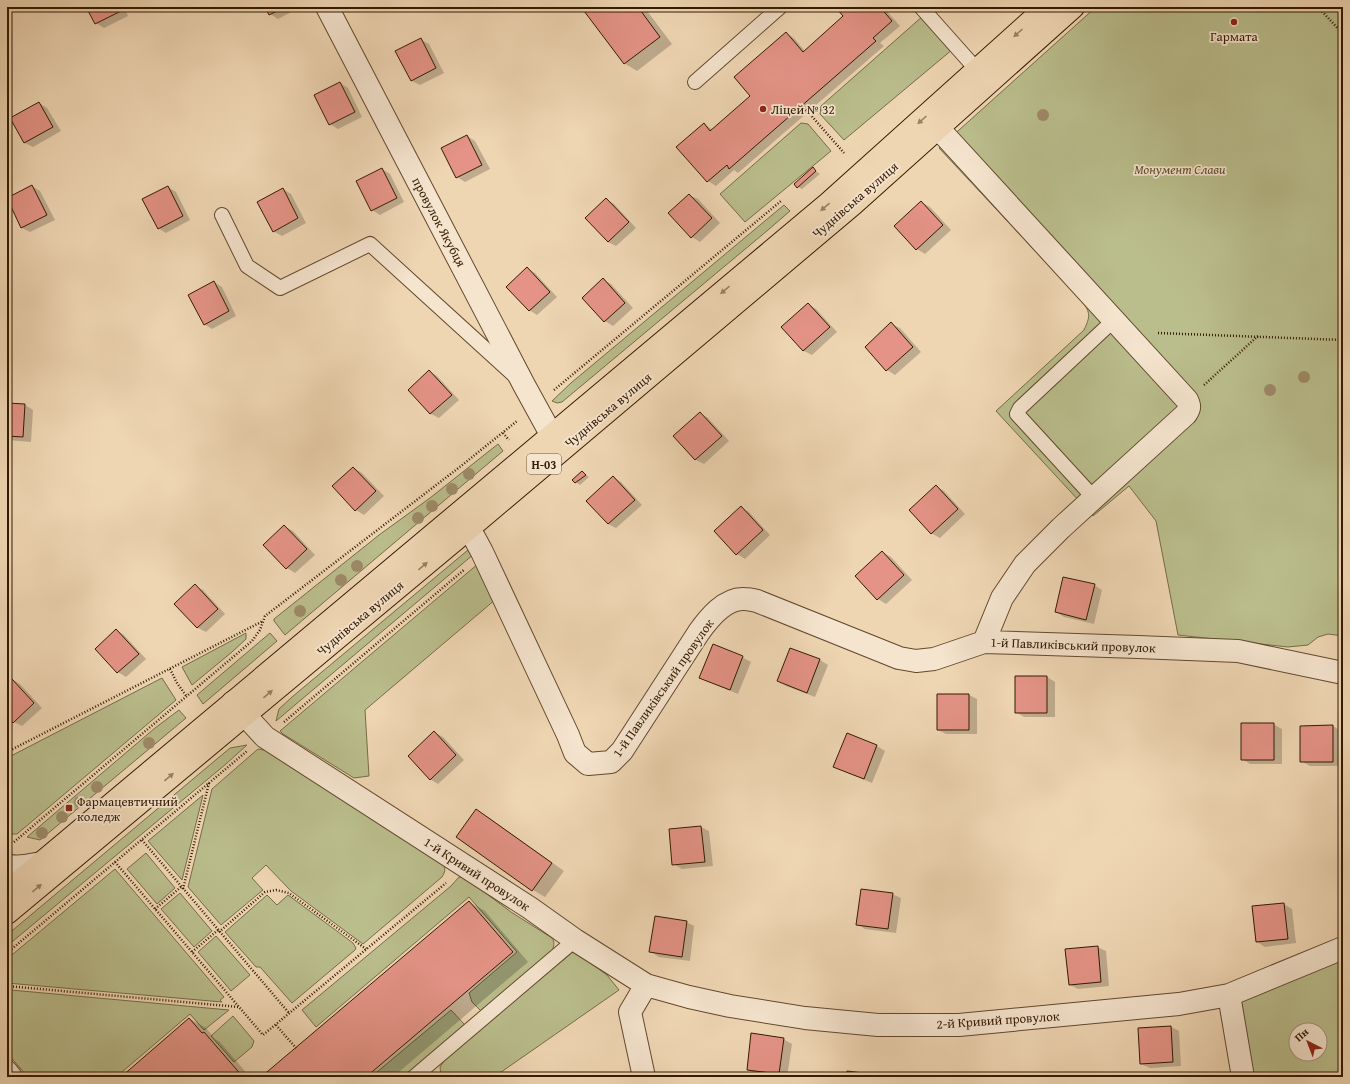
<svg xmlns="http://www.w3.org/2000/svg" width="1350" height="1084" viewBox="0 0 1350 1084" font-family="'Gentium Book Plus',serif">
	<rect width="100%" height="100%" fill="#efd6b3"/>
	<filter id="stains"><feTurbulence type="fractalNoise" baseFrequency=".005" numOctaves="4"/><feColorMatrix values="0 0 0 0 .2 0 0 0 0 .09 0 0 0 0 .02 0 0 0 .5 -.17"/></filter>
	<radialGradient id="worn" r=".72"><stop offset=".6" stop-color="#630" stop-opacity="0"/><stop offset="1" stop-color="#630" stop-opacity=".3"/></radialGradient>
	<path fill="#babd8c" stroke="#766c46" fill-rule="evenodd" d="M1096 7H1343V636L1328 634 1318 637 1308 645 1288 647 1178 635 1156 521 1129 486 1093 516 996 411 1084 330C1090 317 1091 313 1082 301L939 148Z
		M924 15 953 49 844 140 820 114 821 106Z
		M801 123 808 124 831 151 745 222 720 194Z
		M784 205 790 211 768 230 562 402 557 403 552 401 571 383Z
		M498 444 503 451 285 635 274 621V619L379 535 430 498Z
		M468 550 474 554 276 721 279 709 292 697Z
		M479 563 496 599 365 710 369 776 354 778 283 734 280 731Z
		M246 633V639L232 652 192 685 182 667Z
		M270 633 277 641 203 704 197 695Z
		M162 678 176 700 17 834H7V758Z
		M179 710 186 718 40 840 27 837 155 728Z
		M247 745 226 764 7 946V935L230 748Z
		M258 749 264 750 443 863C446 869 445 872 442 877L363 944 291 891 266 865 252 878 263 890 221 925 188 887 212 789Z
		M203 795 182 880 148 841Z
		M146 853 175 888 157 904 127 869Z
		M115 869 224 997 220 1000 222 1002 7 983V959Z
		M459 877H464L511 912 552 938C555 942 554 946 552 951L481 1011 472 1002 469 993 517 952 469 897 316 1027 302 1010 451 886Z
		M180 893 212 931 194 947 161 909Z
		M267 895 277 905 288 895 353 943 356 948 355 950 292 1003 260 967H256L225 932Z
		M216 936 250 975 231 991 198 952Z
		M1343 948V1077H1243L1229 995ZM1296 1030H1320V1054H1296Z
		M574 951 607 975 619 990 494 1077H441L440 1067 446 1058Z
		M11 990 229 1010 204 1030 190 1014 116 1077H28L7 1053V1017Z
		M451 1010 465 1025 403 1077H371Z
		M233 1016 254 1041 252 1047 234 1062 211 1036Z"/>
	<path fill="#0003" d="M7 7H15L7 14Z
		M87 7H124L128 16 104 28 96 23Z
		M266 7H301L278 19 270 14Z
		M582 7H644L672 44 637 71 624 63Z
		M841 7H883L900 26 880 43 884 46 738 173 734 170 716 186 708 181 704 124 713 130 751 96 786 33 794 38 805 51 845 16Z
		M421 40 429 44 444 73 420 85 412 81Z
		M340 83 348 88 362 117 338 129 330 124Z
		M39 103 47 108 61 131 33 147 25 143 11 119Z
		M467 136 475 141 490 169 465 182 457 177Z
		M382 169 390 174 404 202 380 215 372 210Z
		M813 169 820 174 802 189 798 187Z
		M32 186 40 191 55 220 30 232 22 228 8 199Z
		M168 187 176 192 190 220 166 233 158 228Z
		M283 189 291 194 306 223 282 236 273 231Z
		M689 195 698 199 720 223 700 242 692 237Z
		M606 199 614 204 636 228 616 246 608 242Z
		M921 202 930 207 951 230 925 254 917 249Z
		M527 268 535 273 557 297 537 315 529 310Z
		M603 280 611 284 633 308 613 326 605 321 583 298Z
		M214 282 222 287 236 316 212 329 204 324Z
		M808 304 816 309 837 332 812 355 804 351 782 328Z
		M891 324 900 328 921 352 895 375 887 370 866 347Z
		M429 371 437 376 459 400 439 418 431 414 409 390Z
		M7 404 25 405 33 410 31 442 7 440Z
		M700 413 708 418 729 441 704 464 696 460 674 437Z
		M354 468 362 473 384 496 364 515 356 510 334 486Z
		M582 472 589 477 580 485 573 480Z
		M613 477 621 482 642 505 616 528 608 524Z
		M936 487 944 491 965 514 940 538 931 533Z
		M741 507 749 512 770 535 745 559 737 554Z
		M284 526 293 531 315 555 295 573 287 568 265 545Z
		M882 552 891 557 912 580 886 604 878 599Z
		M1094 585 1102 590 1094 624 1064 617 1056 612Z
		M195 586 203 590 225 614 206 632 198 628 175 604Z
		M116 630 124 635 146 659 126 677 118 672 96 649Z
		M791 649 820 660 828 665 815 697 786 686 778 681Z
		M742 657 751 662 738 694 709 682 701 678Z
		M1047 677 1055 682V717H1024L1016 712Z
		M12 679 20 684 42 708 22 726 14 722 7 714V684Z
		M938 695H969L977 699V734H946L938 730Z
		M1273 724 1282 729V764H1250L1242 759Z
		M1333 726 1341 731V766H1310L1301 761Z
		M434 732 443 737 464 760 438 784 430 779Z
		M847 735 877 746 885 751 872 783 843 771 835 767Z
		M476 810 488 817 564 871 545 897 533 890 457 837Z
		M701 827 709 831 713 866 682 869 673 864 670 830Z
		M892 894 901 898 896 933 865 929 857 924Z
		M469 902 485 911 528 962 393 1077H263Z
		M1284 904 1292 909 1296 943 1265 947 1257 942 1253 907Z
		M686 922 694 926 690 961 659 957 651 952Z
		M1097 947 1106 951 1109 986 1078 989 1070 985Z
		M190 1019 206 1028 215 1039 220 1042 250 1077H122Z
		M1171 1027 1179 1031 1181 1066 1150 1068 1141 1064Z
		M783 1039 792 1044 787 1077 756 1074 748 1069Z
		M973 1074H1004L1010 1077H973Z"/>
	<path fill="#e49386" stroke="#331a00" d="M86 7H118L121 11 95 24Z
		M265 7H285L269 15Z
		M581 7H638L660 37 624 64Z
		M839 7H880L892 21 873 38 876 41 729 169 727 165 707 182 676 147 704 123 710 131 750 96 734 77 786 32 803 52 843 16 837 9Z
		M421 38 436 68 411 81 395 51Z
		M340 82 355 112 329 125 314 95Z
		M39 102 53 127 24 143 10 118Z
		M467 135 482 165 456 178 441 148Z
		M813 167 816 171 797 188 794 184Z
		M382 168 397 198 371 211 356 181Z
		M32 185 47 215 21 228 7 198Z
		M168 186 183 216 158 229 142 199Z
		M283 188 298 218 273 232 257 202Z
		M689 194 712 218 691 238 668 213Z
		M606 198 629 222 608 242 585 218Z
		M921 201 943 225 916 250 894 226Z
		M527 267 550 292 529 311 506 287Z
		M603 278 625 303 604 322 582 298Z
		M214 281 229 311 204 325 188 295Z
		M808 303 830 327 803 351 781 327Z
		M891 322 913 347 886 371 865 347Z
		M429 370 452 395 430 414 408 390Z
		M7 403 25 404 23 437 7 436Z
		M700 412 722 436 695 460 673 436Z
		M353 467 376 491 355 511 332 486Z
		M582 471 586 475 575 483 572 480Z
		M613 476 635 500 608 524 586 501Z
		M936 485 958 509 931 534 909 510Z
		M741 506 763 530 736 555 714 531Z
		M284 525 307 549 286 569 263 545Z
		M882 551 904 575 877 600 855 576Z
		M1063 577 1095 584 1086 620 1055 612Z
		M195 584 218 609 197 628 174 604Z
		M116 629 139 654 117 673 95 649Z
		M713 644 743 656 730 690 699 678Z
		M790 648 820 659 807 693 777 681Z
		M1015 676H1047V713H1015Z
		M11 678 34 703 13 723 7 716V682Z
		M937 694H969V730H937Z
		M1241 723H1274V760H1241Z
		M1333 725V762H1300V726Z
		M434 731 456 755 430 780 408 756Z
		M847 733 877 745 864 779 833 767Z
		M476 809 552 863 532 891 456 837Z
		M701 826 705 862 672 865 669 829Z
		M861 889 893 893 888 929 856 925Z
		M469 901 513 952 366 1077H261Z
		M1284 903 1288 939 1256 942 1252 906Z
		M655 916 687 921 682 957 649 952Z
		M1098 946 1101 982 1069 985 1065 949Z
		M189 1018 202 1033 204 1032 243 1077H121Z
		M1171 1026 1173 1062 1140 1064 1138 1028Z
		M751 1033 784 1038 779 1074 747 1070Z
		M847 1071 879 1075V1077H846Z
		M972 1073H1004L1005 1077H972Z"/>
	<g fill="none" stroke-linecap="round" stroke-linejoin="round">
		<g stroke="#62492d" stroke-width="16">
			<path id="service" d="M921 7 977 70
				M695 82 780 7
				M222 215 247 266 280 288 370 244 514 375
				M1094 498 1017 414 1020 408 1114 320
				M414 1077 575 940"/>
		</g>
		<g stroke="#62492d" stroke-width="24">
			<path id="minor" d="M327 7 524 385 552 436
				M938 128 1187 400C1190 406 1190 408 1186 414L1061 528 1025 564 1002 598 984 642
				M469 528 482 552 568 735 575 753 588 764 611 762 622 751 699 632C709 618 725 598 744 599 748 599 753 600 757 601L899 658 916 661 934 659 984 642 1138 647 1238 651 1343 673
				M233 702 265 737 530 908 575 940 646 985 630 1012 644 1077
				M646 985 689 997 730 1006 805 1018 878 1025H959L1179 1004 1229 995 1343 948
				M1229 995 1243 1077
				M7 1072 11 1077"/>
		</g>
		<g stroke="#62492d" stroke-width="24">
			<path id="tertiary" d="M7 865C18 869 30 865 42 863"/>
		</g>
		<g stroke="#331a00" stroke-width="24">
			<path id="primary" d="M7 892 829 203 1047 7
				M7 913 469 528 853 204 1073 7"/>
		</g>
		<path stroke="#331a00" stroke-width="2.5" stroke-dasharray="1 2" stroke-linecap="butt" d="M1318 7 1343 34
			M802 105 844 153
			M1158 333 1343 340
			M1204 385 1258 336
			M554 390 781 201
			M503 433 509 440
			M170 669 177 683 187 697
			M284 722 465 569
			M7 752 263 621
			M142 840 289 1013
			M14 842 252 641 260 630 265 616 461 466 517 421
			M115 862 263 1035 446 883
			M183 889 209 783
			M155 909 181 887
			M219 932 265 892 276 890 289 893 366 949
			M192 952 218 930
			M7 953 247 751
			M7 986 239 1007
			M276 1025 296 1048"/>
		<use href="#service" stroke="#f5e4ce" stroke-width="14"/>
		<use href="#minor" stroke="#f5e4ce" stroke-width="22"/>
		<use href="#tertiary" stroke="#f5e4ce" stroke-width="22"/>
		<use href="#primary" stroke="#efd6b3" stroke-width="22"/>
	</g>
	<g fill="#9e8a68">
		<circle cx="1043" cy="115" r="6"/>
		<circle cx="1304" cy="377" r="6"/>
		<circle cx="1270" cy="390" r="6"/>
		<circle cx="469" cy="474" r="6"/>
		<circle cx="452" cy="489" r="6"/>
		<circle cx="432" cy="506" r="6"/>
		<circle cx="418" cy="518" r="6"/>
		<circle cx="357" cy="566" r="6"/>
		<circle cx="341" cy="580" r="6"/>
		<circle cx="300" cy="611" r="6"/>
		<circle cx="149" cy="743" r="6"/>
		<circle cx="97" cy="787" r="6"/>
		<circle cx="80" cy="802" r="6"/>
		<circle cx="62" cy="817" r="6"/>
		<circle cx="42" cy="833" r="6"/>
	</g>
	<defs><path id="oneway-solid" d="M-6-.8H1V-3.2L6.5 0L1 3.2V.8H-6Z"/></defs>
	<g fill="#9a8162">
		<use href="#oneway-solid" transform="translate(1018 33) rotate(138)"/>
		<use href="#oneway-solid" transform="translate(922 120) rotate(138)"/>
		<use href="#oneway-solid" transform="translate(825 207) rotate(140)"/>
		<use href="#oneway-solid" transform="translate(725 290) rotate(140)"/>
		<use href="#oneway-solid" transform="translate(423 566) rotate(-40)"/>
		<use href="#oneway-solid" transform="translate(268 694) rotate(-40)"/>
		<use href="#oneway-solid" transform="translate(169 777) rotate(-40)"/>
		<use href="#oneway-solid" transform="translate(37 888) rotate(-40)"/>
	</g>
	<g fill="#8f2418" stroke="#f5e4ce" stroke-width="1.5">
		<circle cx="1234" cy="22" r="4"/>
		<circle cx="763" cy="109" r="4"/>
		<rect x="65" y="804" width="8" height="8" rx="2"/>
	</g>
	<g text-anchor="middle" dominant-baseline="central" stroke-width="3.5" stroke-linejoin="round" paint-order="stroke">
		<rect fill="#f5e4ce" stroke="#6d573e" stroke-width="1" x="527" y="454" width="34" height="20" rx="3"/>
		<g font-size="12" font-weight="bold" fill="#331a00">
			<text x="544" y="464">Н-03</text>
		</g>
		<g font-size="13" fill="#331a00" stroke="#f5e4ce" text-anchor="start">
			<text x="1234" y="36" text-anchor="middle">Гармата</text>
			<text x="771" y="109">Ліцей № 32</text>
			<text x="77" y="801">Фармацевтичний<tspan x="77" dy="15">коледж</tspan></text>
		</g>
		<g font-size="13" font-style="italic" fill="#5c4b2a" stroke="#f5e4ce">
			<text x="1180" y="169">Монумент Слави</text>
		</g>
		<g font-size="13" fill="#331a00" stroke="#f5e4ce">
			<text transform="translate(855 200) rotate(-41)">Чуднівська вулиця</text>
			<text transform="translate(439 222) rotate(62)">провулок Якубця</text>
			<text transform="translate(608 410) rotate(-40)">Чуднівська вулиця</text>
			<text transform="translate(360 618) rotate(-40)">Чуднівська вулиця</text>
			<text transform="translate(1073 645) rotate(2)">1-й Павликівський провулок</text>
			<text transform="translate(663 688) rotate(-55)">1-й Павликівський провулок</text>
			<text transform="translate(477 874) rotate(33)">1-й Кривий провулок</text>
			<text transform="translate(998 1020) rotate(-4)">2-й Кривий провулок</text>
		</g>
	</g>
	<rect width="1350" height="1084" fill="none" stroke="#efd6b3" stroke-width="24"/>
	<rect x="8" y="8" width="1334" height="1068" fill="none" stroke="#331a00" stroke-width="2"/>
	<rect x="12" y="12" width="1326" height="1060" fill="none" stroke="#331a00"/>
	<g transform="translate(1308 1042) rotate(318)"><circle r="19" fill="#f5e4ce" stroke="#a7937c"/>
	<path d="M0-3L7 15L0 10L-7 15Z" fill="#8f2418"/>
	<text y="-6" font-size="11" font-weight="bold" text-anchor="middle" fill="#331a00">Пн</text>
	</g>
	<rect width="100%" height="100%" filter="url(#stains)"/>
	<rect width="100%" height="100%" fill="url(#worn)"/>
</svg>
